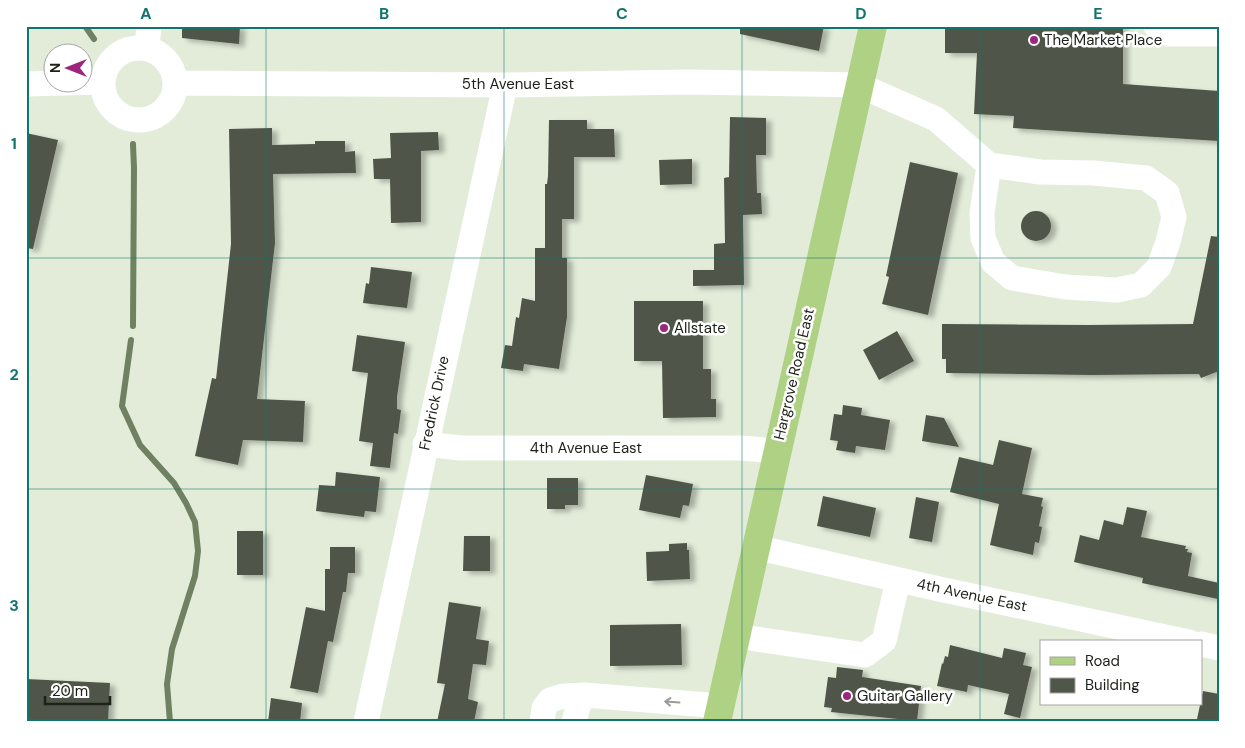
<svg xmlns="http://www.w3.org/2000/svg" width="1245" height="748" viewBox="0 0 1245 748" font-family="'DM Sans',sans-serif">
	<defs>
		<filter id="shadow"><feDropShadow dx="5.5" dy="3" stdDeviation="2.5" flood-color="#0004"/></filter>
	</defs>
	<rect width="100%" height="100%" fill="#e2ecd9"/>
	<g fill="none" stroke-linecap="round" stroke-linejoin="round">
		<path stroke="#708162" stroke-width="6" d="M85 26 94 39
			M133 144 134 168 133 326
			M131 340 122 406 140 445 174 483 186 503 195 522 198 551 195 576 172 649 167 684 170 722"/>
	</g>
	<path fill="#4f5748" filter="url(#shadow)" d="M182 26H240L239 44 182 38Z
		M740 26H824L819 51 740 34Z
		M945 26H1123V84L1219 91V141L1013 128 1014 116 974 114 977 53H945Z
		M730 117 766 118V155H756L757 193H761L762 214 743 215 744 285 693 286V270H714V244L725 243 724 178 729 177Z
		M549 120H587V129H614L615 157H574V219H562V258H567V317L559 369 524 364 523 371 501 368 505 345 512 346 516 317 519 318 522 298 535 301V248H545V184H547L548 176Z
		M272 128V145L315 144V141H345V152L355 151 356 173 273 174 275 243 257 399 305 401 303 442 243 440 238 465 195 456 212 378 216 379 231 244 229 129Z
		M438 132 439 150 421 151V222L391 223 390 179H374L373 159 391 158 390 133Z
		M26 133 58 140 33 249 26 248Z
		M692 159V184L660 185 659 160Z
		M910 162 958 173 928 315 882 304 889 277 886 276Z
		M1021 226a15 15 0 1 1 30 0a15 15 0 1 1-30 0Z
		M1211 236 1219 237V371L1201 378 1199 374 1091 375 946 373V359H942V324L1088 325 1193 324Z
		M371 267 412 272 407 308 363 303 366 283 369 284Z
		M634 301H703V369H711V399H716V417L663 418 662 361H634Z
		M897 331 914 361 879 380 863 350Z
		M357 335 405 342 397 397V409L401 410 398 434 394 433 390 468 370 466 373 443 359 441 368 373 352 371Z
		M843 405 862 408 861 415 890 420 885 450 856 446 855 453 836 450 838 441 830 440 834 414 842 415Z
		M926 415 944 418 959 447 922 441Z
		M999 440 1032 448 1022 494 1043 498 1041 506 1043 507 1039 526 1042 527 1039 543 1035 542 1033 555 990 545 999 504 950 492 959 457 993 465Z
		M336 472 380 477 376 512 365 511 364 517 316 511 319 485 335 486Z
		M646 475 693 484 689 506 683 505 680 518 639 510Z
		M547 478H578V505H565V509H547Z
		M823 496 876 508 870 537 817 526Z
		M916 497 939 502 932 542 909 538Z
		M1127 507 1147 511 1141 537 1186 546 1185 549H1188L1187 552 1192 553 1188 576 1219 583 1218 599 1142 583 1143 578 1074 562 1080 535 1099 540 1104 520 1123 525Z
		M237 531H263V575H237Z
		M464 536H490V571H463Z
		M687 543V550H689L690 579 647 581 646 552 669 551V544Z
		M330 547H355V573H348L346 592H343L333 642 328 641 318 693 290 688 306 607 325 611V569H330Z
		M449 602 481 607 476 639 489 641 486 665 473 664 468 699 478 702 474 722H437L445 684 437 683Z
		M681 624 682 665 610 666V625Z
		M950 645 1002 658 1004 648 1026 653 1023 665 1032 667 1020 718 1004 714 1009 694 968 685 967 692 937 686 942 663 943 664 945 656 948 657Z
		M837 667 863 670 862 677 921 686 917 721 831 712 832 708 824 707 828 677 836 678Z
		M26 679 110 683 108 722H26Z
		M1203 691 1219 694V722L1197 719Z
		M271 698 302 703 300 722H268Z"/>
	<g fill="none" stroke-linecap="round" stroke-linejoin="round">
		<path stroke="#fff" stroke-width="25" d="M1156 26 1169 34H1219
			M147 47 149 26
			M103 84a36 36 0 1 1 72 0a36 36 0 1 1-72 0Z
			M176 83 505 85 688 82 859 85 936 119 989 165
			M26 84 103 82
			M989 165 1040 172 1093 173 1146 178 1167 193 1174 217 1168 242 1159 267 1141 285 1117 290 1065 287 1012 278 993 262 983 238 982 213Z
			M425 444 461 448H741L777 451
			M755 547 939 589 1189 642
			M736 636 865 655 884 641 898 580
			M1201 644 1219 648
			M366 722 505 85
			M542 722 544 708 550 700 563 696 585 695 720 706
			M574 722 578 706 585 695"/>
		<path stroke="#afd184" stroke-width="28" d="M717 722 873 26"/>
	</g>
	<defs><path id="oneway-shaft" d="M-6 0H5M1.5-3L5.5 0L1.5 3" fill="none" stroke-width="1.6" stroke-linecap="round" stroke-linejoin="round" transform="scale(1.25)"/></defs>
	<use stroke="#999b98" href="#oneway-shaft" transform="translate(672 702) rotate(-176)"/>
	<path fill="none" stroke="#0f766e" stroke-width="1" stroke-opacity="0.55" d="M266 26V722M504 26V722M742 26V722M980 26V722M26 258H1219M26 489H1219"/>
	<g fill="#9d257e" stroke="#fff" stroke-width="2">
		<circle cx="1034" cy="40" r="5"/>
		<circle cx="664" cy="328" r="5"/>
		<circle cx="847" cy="696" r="5"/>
	</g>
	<g text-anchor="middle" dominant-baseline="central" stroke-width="5" stroke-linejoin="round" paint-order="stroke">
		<g font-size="15" fill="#1d211a" stroke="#fff" text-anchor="start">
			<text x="1044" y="40">The Market Place</text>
			<text x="674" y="328">Allstate</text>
			<text x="857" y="696">Guitar Gallery</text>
		</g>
		<g font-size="15" fill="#1d211a" stroke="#fff">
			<text x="518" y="84">5th Avenue East</text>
			<text transform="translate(794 374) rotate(-77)">Hargrove Road East</text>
			<text transform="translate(434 403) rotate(-78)">Fredrick Drive</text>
			<text x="586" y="448">4th Avenue East</text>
			<text transform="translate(972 595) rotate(12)">4th Avenue East</text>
		</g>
	</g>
	<rect width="1245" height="748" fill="none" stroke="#ffffff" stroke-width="55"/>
	<rect x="1040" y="640" width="162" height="65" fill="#ffffff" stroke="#a5a6a3"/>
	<rect x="1050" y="657" width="25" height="8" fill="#afd184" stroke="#a5a6a3"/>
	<text x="1085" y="666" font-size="15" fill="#1d211a">Road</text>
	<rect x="1050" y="678" width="25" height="15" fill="#4f5748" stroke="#a5a6a3"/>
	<text x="1085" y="690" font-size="15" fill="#1d211a">Building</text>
	<g transform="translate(68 68) rotate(270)"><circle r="24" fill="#ffffff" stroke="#a5a6a3"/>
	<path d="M0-4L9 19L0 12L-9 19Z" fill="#9d257e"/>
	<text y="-8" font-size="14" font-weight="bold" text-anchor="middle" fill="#1d211a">N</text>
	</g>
	<path d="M45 696v8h65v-8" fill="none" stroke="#1d211a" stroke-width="2.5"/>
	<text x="52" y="696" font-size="15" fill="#1d211a" stroke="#ffffff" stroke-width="4" paint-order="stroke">20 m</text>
	<rect x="28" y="28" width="1190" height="692" fill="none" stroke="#0f766e" stroke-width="2"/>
	<g font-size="16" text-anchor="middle" font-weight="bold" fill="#0f766e">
		<text x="146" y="19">A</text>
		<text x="384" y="19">B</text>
		<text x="622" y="19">C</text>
		<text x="861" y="19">D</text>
		<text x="1098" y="19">E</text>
		<text x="14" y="149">1</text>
		<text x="14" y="380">2</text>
		<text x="14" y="611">3</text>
	</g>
</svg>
